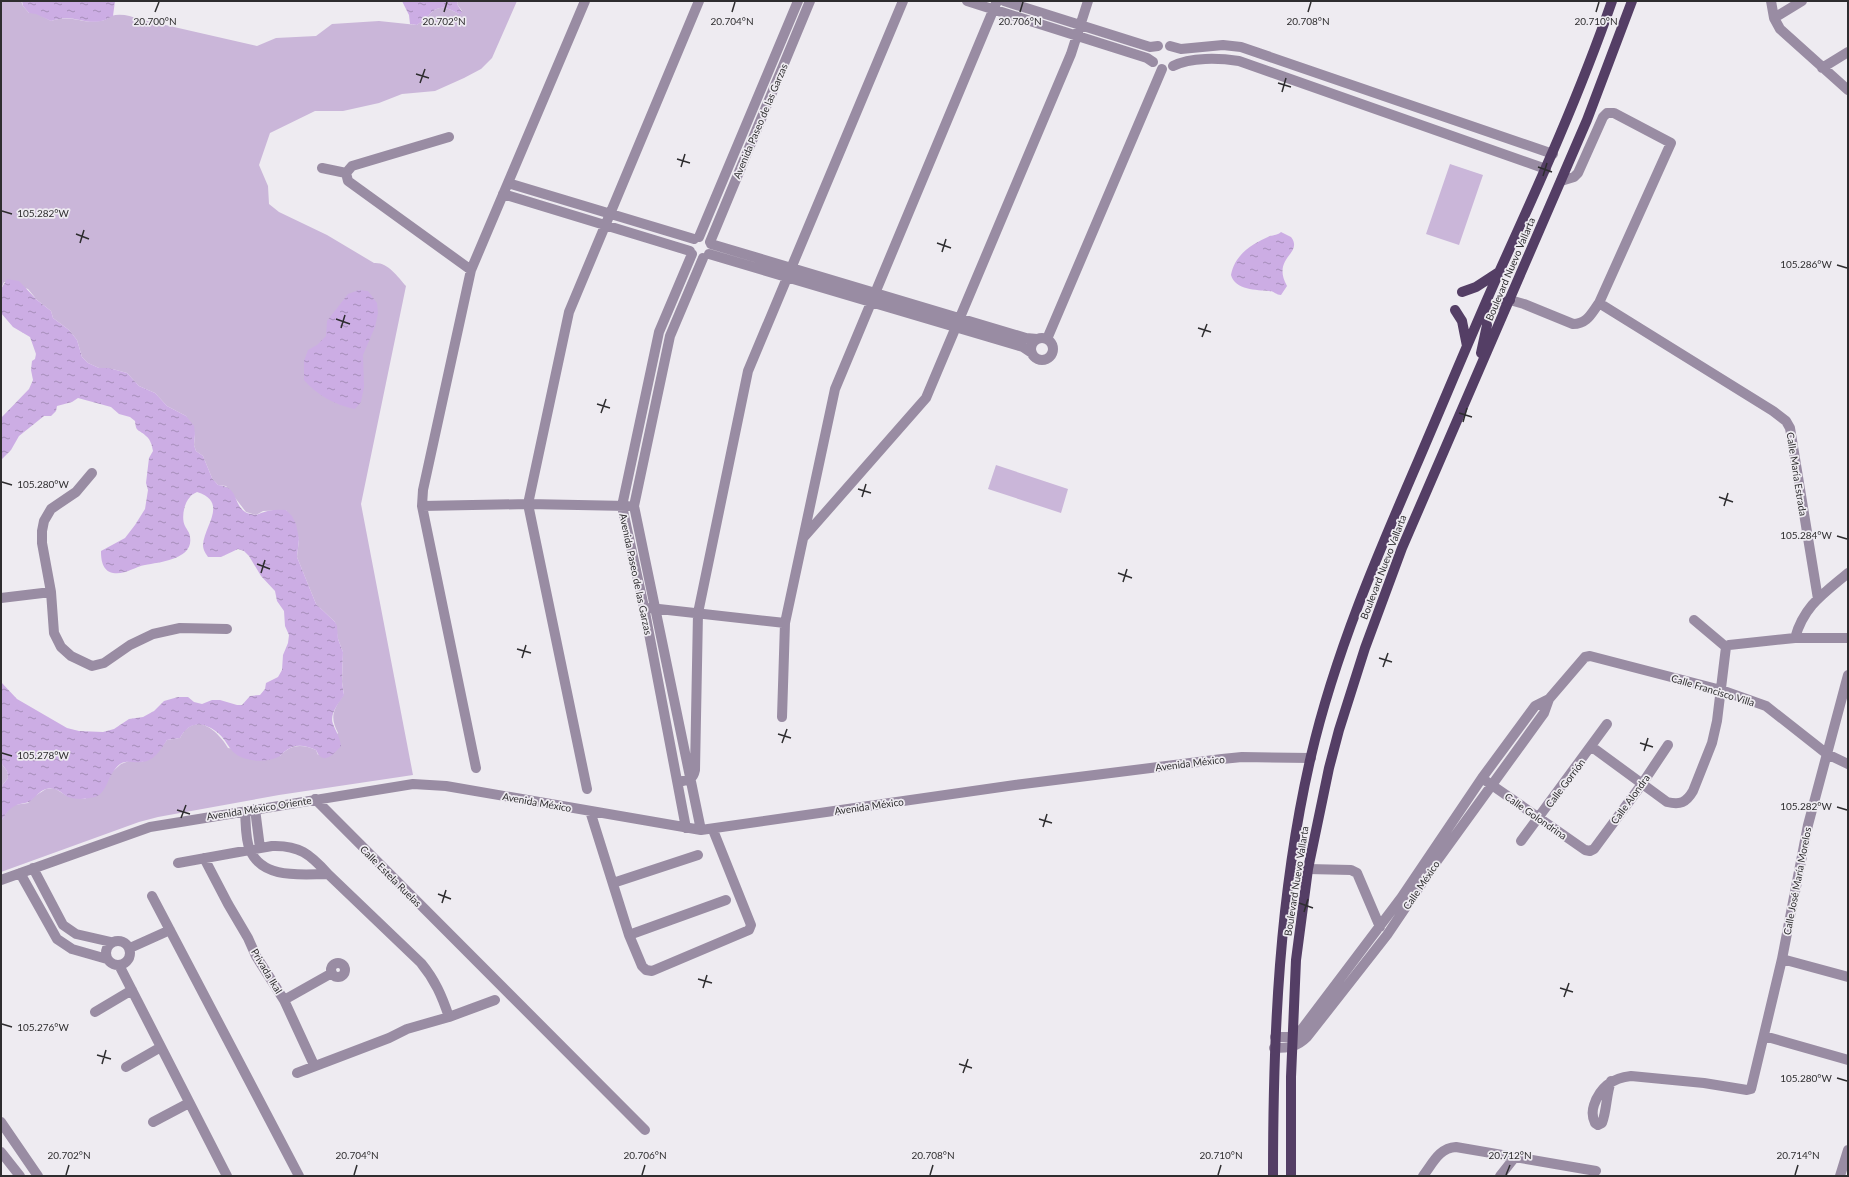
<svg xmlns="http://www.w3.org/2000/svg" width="1849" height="1177" viewBox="0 0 1849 1177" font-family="Lato,sans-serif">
	<defs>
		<pattern id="water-ripples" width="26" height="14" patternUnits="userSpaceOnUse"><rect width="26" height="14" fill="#ccade4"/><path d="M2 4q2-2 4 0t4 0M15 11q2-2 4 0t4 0" fill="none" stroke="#a68db9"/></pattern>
	</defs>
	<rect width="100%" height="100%" fill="#eeebf1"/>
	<path fill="#cab6d9" d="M1 1H21L23 6 29 13H36L51 21C72 14 81 24 100 21 104 21 108 18 111 16 121 13 130 16 139 19L257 46 276 38 316 36 332 24 379 21 417 25C435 12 435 0 459 14L462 11 457 4 458 1H517L492 58 481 69 464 78 435 91 402 94 379 103 343 111H315L270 133 259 165 268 186 269 204 279 212 327 235 374 263C388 262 397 276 406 286L361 504 413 775 279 795 158 817 139 822 1 872V821L9 809 14 805 28 803 35 796 46 789 54 788 67 796 85 799 108 780 112 772 121 764 129 761 142 762 157 753 167 740 180 738C194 711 217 729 228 748L280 756C291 744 302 744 316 750L318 755 338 733C329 716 334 709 344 694L342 682 343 652 338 639 335 622 316 604 297 557 299 539 286 510 263 511 256 515 246 512 226 486 218 485 212 478 203 456 196 451 194 445 195 434 186 416 167 406 155 393 139 386 127 373 109 368H99L88 363 82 357 77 340 69 330 53 318 51 311 37 300 28 289 4 282 1 289Z
		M1450 164 1483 175 1459 245 1426 234Z
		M996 465 1068 489 1061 513 988 489Z
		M1 763 7 771 8 778 1 787Z"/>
	<path fill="url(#water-ripples)" d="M22 1H115L113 16C109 17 105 21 101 21 83 25 73 13 51 21L36 14 29 13 23 6Z
		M402 1H458L457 4 462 12 461 14H459C435 0 435 12 417 25L410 24 409 15Z
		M1281 232 1291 237C1304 254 1271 257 1287 286L1281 295C1276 295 1274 291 1269 291 1257 290 1235 290 1231 275 1235 254 1252 244 1270 236 1274 235 1278 235 1281 232Z
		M7 279 19 281 37 300 51 311 53 318 69 330 77 340 82 357 88 363 99 368H109L127 373 139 386 155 393 167 406 186 416 194 426 195 434 194 445 196 451 203 456 212 478 218 485C240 487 232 505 247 513 249 514 253 514 256 515 266 510 276 509 286 510L292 516 296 524 299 539 297 557 316 604 335 622 337 626 338 639 343 652 342 682 344 695C339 703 329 714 333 724 336 732 340 737 341 746 333 755 323 766 316 750 305 745 294 743 284 752 283 753 281 755 280 756 272 761 256 762 247 759 229 755 229 742 218 733 203 721 189 721 180 738L167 740C161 749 154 762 141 762 133 763 127 760 120 764 107 774 108 793 95 797 87 799 77 800 68 797 61 793 56 786 46 789 39 791 35 798 29 802 27 803 23 803 20 804 10 806 7 813 1 821V787L8 778 7 771 1 763V682L17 699 67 728 79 731 103 732 114 729 129 719 143 717 154 711 164 701 178 697H188L194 702 202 704 212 700H220L237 705H242L250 696 260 695 265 689 266 683 278 677 282 670 283 655 288 643 289 635 285 626 284 611 277 601 275 591 261 576 249 556 244 551 238 549 221 557H208C206 554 203 550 203 545 204 526 229 502 197 492 195 493 191 495 190 497 184 503 181 518 185 526 187 530 190 533 190 537 194 559 160 562 145 565 134 567 125 575 113 573 102 571 101 559 101 551L125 538 135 525 145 509 148 490 146 483 149 458 153 451C152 446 151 440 146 436 139 429 136 433 135 421L130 417 119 414 111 407 78 398 72 402 57 406 56 411 51 416H44L19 436 11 450 1 460V418L29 389 33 380 31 370 32 361 35 359 36 354 30 337 13 327 1 313V289Z
		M359 290 368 291 377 303 378 313 375 327 363 355 364 387 361 402 355 409C335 405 317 395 304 380V361L308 350 317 345 326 336 327 321 348 294Z"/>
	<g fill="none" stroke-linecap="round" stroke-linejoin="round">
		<path stroke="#998ca3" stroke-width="10" d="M967 1 1147 58 1153 62
			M1004 1 1150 47 1158 46
			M1771 1 1774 18 1780 29 1848 90
			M1774 18 1802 1
			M1170 46 1181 49 1223 45 1241 47 1553 154
			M1173 66C1191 57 1219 58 1239 61L1546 169
			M1822 68 1848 52
			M322 168 346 173
			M346 173 348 181 471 270
			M346 173 352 166 449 137
			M508 183 694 239
			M503 194 690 251
			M699 237 798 1
			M710 242 810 1
			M711 244 1026 338 1037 339
			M709 254 1023 347 1032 353
			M1510 300 1524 304 1573 324C1587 324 1591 314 1599 303L1671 143 1614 113H1607L1603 117 1578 173 1574 177 1561 181
			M1599 303 1773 411 1786 421 1790 428 1818 599
			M1031 349a11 11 0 1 1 22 0a11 11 0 1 1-22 0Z
			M1047 339 1162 69
			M92 473 76 492 51 509 44 521 42 531V543L51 592 54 633 61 647 71 656 92 666 104 663 130 645 153 634 180 628 227 629
			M422 506 528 504 628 506
			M804 537 926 398 1071 54 1088 1
			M1 598 51 592
			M650 608 785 623
			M1694 620 1726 647
			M1795 638C1804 606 1823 594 1848 573
			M1726 647 1729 645 1795 638H1848
			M782 717 785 623 835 389 997 1
			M1592 747 1667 802C1680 805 1686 803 1693 791L1712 743 1717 721 1726 647
			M476 768 422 506 423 490 471 270 585 1
			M1486 781 1585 850 1590 851 1594 849 1642 784 1668 745
			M678 782C688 780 693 780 695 770L698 613 748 371 903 1
			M587 789 528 504 569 312 699 1
			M315 799 645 1130
			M255 809 260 848
			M245 811C246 823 245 839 250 850 263 880 302 874 328 874
			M590 811 629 935 642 966 646 970 652 971 749 930 751 925 713 830
			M686 828 644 607 622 506 659 332 692 254
			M701 830 634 506 670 336 703 258
			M1521 841 1607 724
			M204 858 228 904 248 938 256 956 284 1000 314 1065
			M178 863 272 846C299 845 310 854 328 874L421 963C435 980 442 996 449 1017
			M33 868 63 925 76 934 111 942
			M1308 869 1351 870 1357 873 1380 927
			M20 873 57 939 72 949 107 959
			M1 880 150 827 413 784 446 786 701 830 1015 785 1222 759 1242 757 1311 758
			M613 883 698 855
			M152 896 299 1176
			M629 935 726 900
			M106 953a12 12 0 1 1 24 0a12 12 0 1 1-24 0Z
			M130 948 170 930
			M1782 959 1848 977
			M331 970a7 7 0 1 1 14 0a7 7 0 1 1-14 0Z
			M119 965 227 1176
			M284 1000 332 973
			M95 1012 132 990
			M1764 1036 1848 1060
			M1275 1037H1292L1302 1029 1401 898 1482 778 1535 706 1549 699
			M1274 1048C1289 1048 1297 1047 1307 1037L1387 935 1439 858 1544 713 1549 699 1585 657 1590 656 1721 690 1766 706 1827 754 1848 764
			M126 1067 161 1047
			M297 1073 389 1038 407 1029 449 1017 495 1000
			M1611 1081C1606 1095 1607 1110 1602 1123L1598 1125 1595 1123C1592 1117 1592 1111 1594 1105 1600 1087 1612 1078 1631 1076L1704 1083 1747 1090 1751 1089 1782 959 1808 825 1848 675
			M1 1122 38 1176
			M153 1122 189 1103
			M1 1152 20 1176
			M1423 1176C1433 1163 1439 1148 1456 1147L1596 1171
			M1500 1176 1515 1157
			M1840 1176 1848 1150"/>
		<path stroke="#543e65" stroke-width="10" d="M1462 292 1476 287 1499 272
			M1455 310 1462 321 1467 346
			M1481 353 1487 325 1483 311 1510 300
			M1273 1176C1273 1035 1279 894 1311 756 1335 653 1377 556 1419 459 1446 396 1472 333 1500 270 1540 182 1580 93 1612 1
			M1291 1176V1077L1296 960 1308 869 1329 768 1339 730 1365 648 1402 548 1587 120 1632 1"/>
	</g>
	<path fill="none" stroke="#2e2d2f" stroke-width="1.5" d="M155 12 159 2M444 12 447 2M732 12 735 2M1020 12 1023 2M1308 12 1311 2M1596 12 1599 2M416 74 429 78M420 83 425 69M1278 83 1291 87M1282 92 1286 78M677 159 690 163M681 167 685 154M1538 167 1552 172M1543 176 1547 163M2 211 12 214M76 234 89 239M80 243 84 230M937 243 951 248M942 252 946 239M1837 265 1847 268M336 319 350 324M341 328 345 315M1198 328 1211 332M1202 337 1207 324M597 404 610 408M601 413 606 399M1459 413 1472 417M1463 422 1467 408M2 482 12 485M858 489 871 493M862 497 866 484M1719 497 1733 502M1724 506 1728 493M1837 536 1847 539M257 564 270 569M261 573 265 560M1118 573 1132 578M1123 582 1127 569M517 649 531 653M522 658 526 645M1379 658 1392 662M1383 667 1388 653M778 734 791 738M782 743 787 729M1640 743 1653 747M1644 751 1648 738M2 753 12 756M1837 807 1847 810M177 810 190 814M181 818 186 805M1039 819 1052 823M1043 827 1047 814M438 894 451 899M442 903 446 890M1299 903 1313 908M1304 912 1308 899M698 979 712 983M703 988 707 975M1560 988 1573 992M1564 997 1569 983M2 1024 12 1027M97 1055 111 1059M102 1064 106 1050M959 1064 972 1068M963 1073 968 1059M1837 1078 1847 1081M66 1175 69 1165M354 1175 357 1165M642 1175 645 1165M930 1175 933 1165M1218 1175 1221 1165M1506 1175 1510 1165M1795 1175 1798 1165"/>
	<g text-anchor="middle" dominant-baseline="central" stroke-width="3.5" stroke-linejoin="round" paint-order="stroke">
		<g font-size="10" fill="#2e2d2f" stroke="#eeebf1">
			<text transform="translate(760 121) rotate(-67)">Avenida Paseo de las Garzas</text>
			<text transform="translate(1510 269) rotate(-67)">Boulevard Nuevo Vallarta</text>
			<text transform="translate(1797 474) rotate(81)">Calle María Estrada</text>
			<text transform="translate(1383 567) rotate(-69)">Boulevard Nuevo Vallarta</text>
			<text transform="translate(636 574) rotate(78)">Avenida Paseo de las Garzas</text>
			<text transform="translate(1713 690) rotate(17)">Calle Francisco Villa</text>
			<text transform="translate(1190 763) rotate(-7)">Avenida México</text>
			<text transform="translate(1565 783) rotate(-53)">Calle Gorrión</text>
			<text transform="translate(1630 799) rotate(-54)">Calle Alondra</text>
			<text transform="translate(537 802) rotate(10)">Avenida México</text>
			<text transform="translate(869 806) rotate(-8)">Avenida México</text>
			<text transform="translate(259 808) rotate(-9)">Avenida México Oriente</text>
			<text transform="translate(1536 816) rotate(35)">Calle Golondrina</text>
			<text transform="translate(391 876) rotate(45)">Calle Estela Ruelas</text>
			<text transform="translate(1296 881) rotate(-81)">Boulevard Nuevo Vallarta</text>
			<text transform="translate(1797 881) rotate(-79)">Calle José María Morelos</text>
			<text transform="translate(1421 885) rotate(-56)">Calle México</text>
			<text transform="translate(267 971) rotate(59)">Privada Ikal</text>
		</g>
	</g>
	<g font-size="10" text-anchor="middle" fill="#2e2d2f" stroke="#eeebf1" stroke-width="3.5" stroke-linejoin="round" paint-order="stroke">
		<text x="155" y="25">20.700°N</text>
		<text x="444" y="25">20.702°N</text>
		<text x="732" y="25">20.704°N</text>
		<text x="1020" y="25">20.706°N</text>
		<text x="1308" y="25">20.708°N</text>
		<text x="1596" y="25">20.710°N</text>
		<text x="43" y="217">105.282°W</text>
		<text x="1806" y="268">105.286°W</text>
		<text x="43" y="488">105.280°W</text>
		<text x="1806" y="539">105.284°W</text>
		<text x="43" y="759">105.278°W</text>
		<text x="1806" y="810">105.282°W</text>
		<text x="43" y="1031">105.276°W</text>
		<text x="1806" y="1082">105.280°W</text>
		<text x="69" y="1159">20.702°N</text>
		<text x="357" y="1159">20.704°N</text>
		<text x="645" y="1159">20.706°N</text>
		<text x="933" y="1159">20.708°N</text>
		<text x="1221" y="1159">20.710°N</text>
		<text x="1510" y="1159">20.712°N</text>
		<text x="1798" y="1159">20.714°N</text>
	</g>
	<rect width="1849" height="1177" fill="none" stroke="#2e2d2f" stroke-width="4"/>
</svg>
